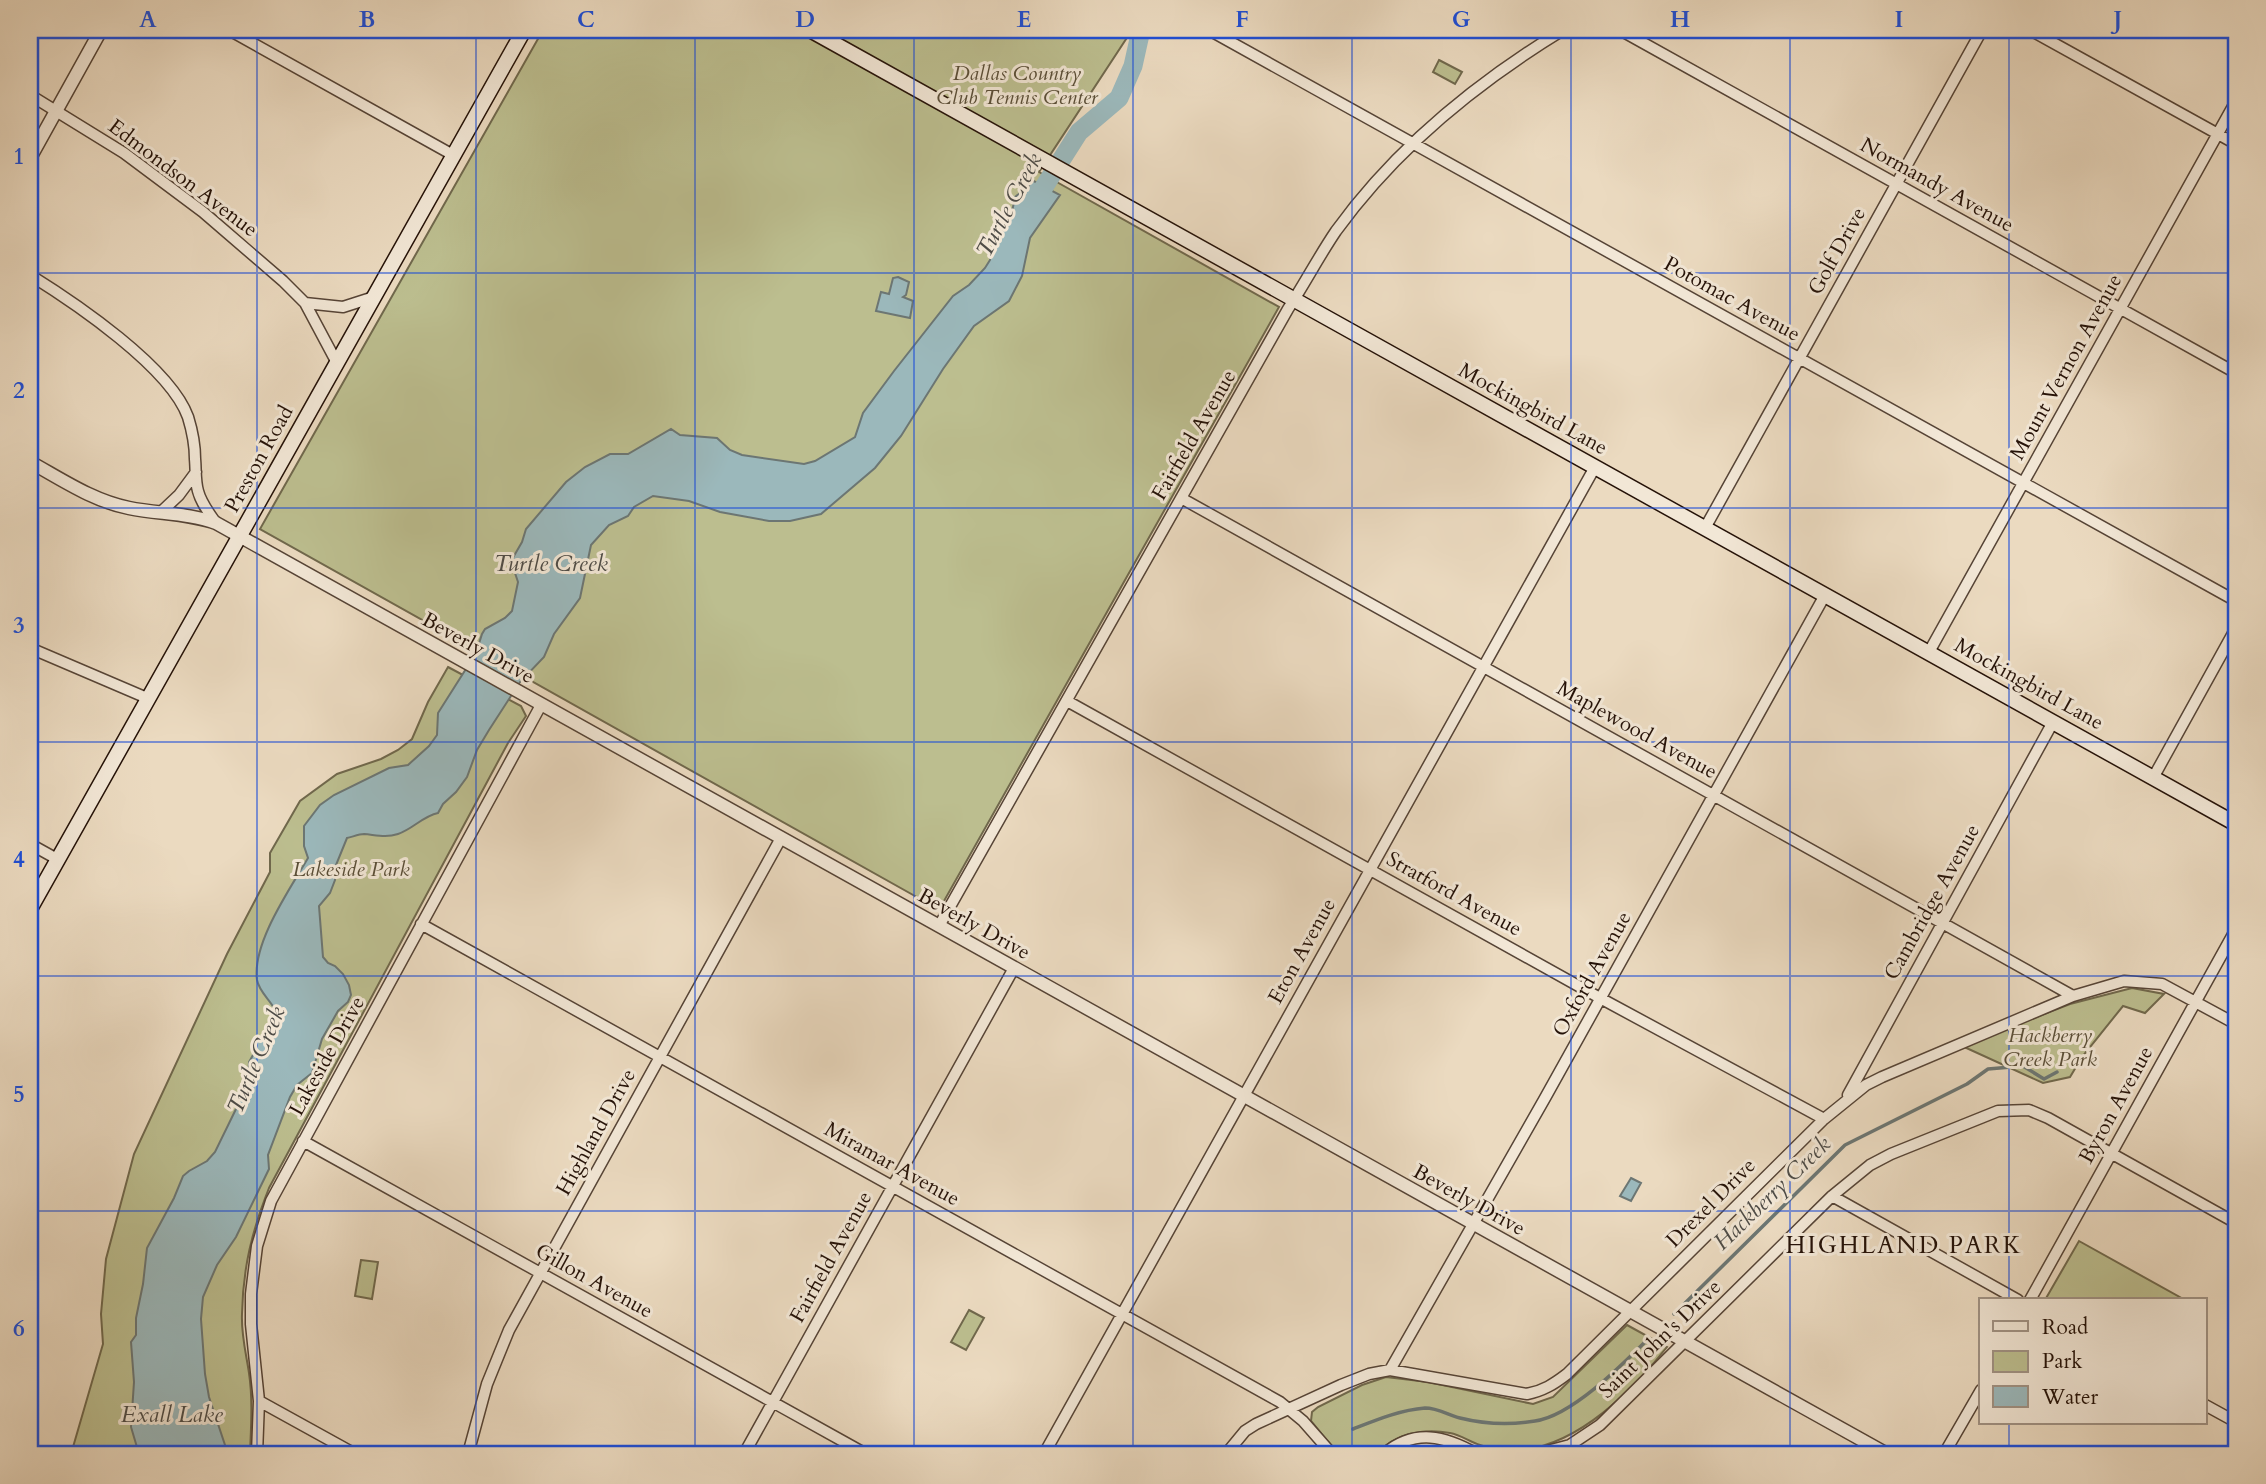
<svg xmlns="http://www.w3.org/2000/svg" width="2266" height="1484" viewBox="0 0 2266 1484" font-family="Cardo,serif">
	<rect width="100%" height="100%" fill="#ebdac0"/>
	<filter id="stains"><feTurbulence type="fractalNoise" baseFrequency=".00286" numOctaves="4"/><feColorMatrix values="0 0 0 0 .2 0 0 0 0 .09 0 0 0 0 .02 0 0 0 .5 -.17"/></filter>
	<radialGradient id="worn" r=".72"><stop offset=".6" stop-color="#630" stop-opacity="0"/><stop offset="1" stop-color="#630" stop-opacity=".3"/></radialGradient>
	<path fill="#bcbe8f" stroke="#70684c" stroke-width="2" d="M543 30H1132L1039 172 1279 307 944 901 931 905 260 529Z
		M1439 60 1462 72 1455 84 1433 72Z
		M448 667 521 706 526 716 508 743 269 1188C252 1231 243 1267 242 1314 241 1334 246 1353 249 1373 253 1400 251 1427 250 1454H71L103 1344 101 1314 106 1259 134 1154 227 954 270 872V853L300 801 337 774 381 759 398 750 412 739 428 702Z
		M2132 988 2164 994 2145 1013 2123 1006 2082 1057 2070 1077 2043 1083 1962 1046 2070 1004Z
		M2079 1241 2185 1300H2045Z
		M361 1260 378 1262 372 1299 355 1296Z
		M969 1310 984 1318 966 1350 951 1342Z
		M1627 1325 1667 1347C1633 1390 1580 1444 1522 1450 1508 1452 1494 1450 1480 1445 1470 1442 1461 1435 1450 1433 1424 1428 1395 1433 1377 1454H1338L1311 1421 1312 1412 1318 1407 1362 1385 1386 1377 1428 1382 1533 1404 1553 1397Z"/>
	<path fill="#9bb8bb" stroke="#6c7673" stroke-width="2" d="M1028 178 1060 195 1030 238 1022 276 1009 301 974 326 943 369 901 436 875 468 821 514 790 521H769L720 512 689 501 653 496 634 507 628 516 609 525 591 545 580 598 554 634 544 657 520 682 489 730 477 750 467 777 456 792 443 804 438 813C423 816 413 829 398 834 386 838 376 835 364 834 359 834 352 837 347 838L336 865 335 880 330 893 319 906 323 957 328 963 335 966 343 974 349 985 351 995 348 1002 338 1011 322 1039 312 1073 297 1085 290 1097 268 1155 269 1169 236 1237 217 1265 203 1297 201 1319 205 1374 209 1397 228 1454H139L131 1427 134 1382 131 1342 136 1335V1318L143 1284 147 1248 174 1198 183 1176 189 1171 207 1161 215 1152 236 1109 248 1078 249 1062 253 1055 256 1043 272 1024 274 1008C269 999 259 991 257 980 252 943 290 889 308 858L304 846V826L320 805 334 795 389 768 408 765 429 746 437 735 438 713 476 653 482 634 485 629 505 618 512 611 518 582 511 561 522 542 526 529 566 482 585 467 610 454H628L671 429 680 435 717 438 730 450 742 455 804 464 815 461 855 437 863 413 894 371 953 296 969 285 985 268 990 260V251L1011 217 1015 197 1029 186Z
		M898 277 909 282 906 295 903 297 913 301 910 318 876 311 881 292 889 294 893 278Z
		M1631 1178 1641 1183 1631 1201 1620 1196Z"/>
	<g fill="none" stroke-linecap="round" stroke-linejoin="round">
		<path stroke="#6c7673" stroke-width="3.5" d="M1674 1314 1845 1145 1967 1084 1988 1069 2023 1066 2044 1079 2057 1072
			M1353 1429C1376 1420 1400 1410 1425 1408 1438 1408 1448 1415 1460 1418 1484 1424 1511 1425 1535 1421 1571 1416 1620 1367 1646 1341"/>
		<path stroke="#9bb8bb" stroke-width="19" d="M1032 210 1044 187 1079 132 1119 98 1133 66 1141 30"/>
		<g stroke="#564436" stroke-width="13">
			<path id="minor" d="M229 30 453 155
				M1209 30 2236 601
				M1620 30 2236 373
				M2030 30 2236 144
				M30 95 124 153 203 212 283 281 305 303 337 363
				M30 275C75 303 170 367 188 417 192 430 195 445 195 459 196 469 195 481 198 491 201 503 209 513 216 523
				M305 303 343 307 374 297
				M1181 498 2073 996
				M161 512 179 495 196 472
				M1705 528 1982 30
				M30 648 147 698
				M1929 652 2236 101
				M1067 701 1600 998 1824 1119
				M2153 778 2236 628
				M30 844 57 859
				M421 924 1280 1402 1303 1421 1332 1454
				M939 926 1288 309C1305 283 1319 256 1336 231 1396 148 1476 83 1563 30
				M1848 1095 2053 722
				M303 1141 866 1454
				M1832 1196 2018 1300
				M2030 1300 2236 929
				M1390 1370 1545 1098 1825 595
				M259 1401 355 1454
				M2205 1405 2236 1422
				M257 1454 259 1401 251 1324V1294L257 1246 271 1201 541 705
				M468 1454 487 1384 509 1330 781 838
				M744 1454 1014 968
				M1044 1454 1595 467
				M1226 1454 1245 1431 1256 1424 1341 1385 1369 1374 1390 1370 1527 1394C1543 1391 1554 1384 1567 1374L1824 1119 1866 1085 1882 1077 2073 996 2124 981 2162 984 2236 1024
				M1384 1454C1415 1428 1445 1436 1477 1454
				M1536 1454 1570 1445 1600 1425 1832 1196 1870 1165 1891 1154 1998 1111 2029 1110 2048 1118 2236 1223
				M1944 1454 1981 1390"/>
		</g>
		<g stroke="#564436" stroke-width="15">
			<path id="tertiary" d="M30 158 101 30
				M30 462C61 479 93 501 129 508 159 514 188 513 216 523L1887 1454"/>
		</g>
		<g stroke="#251208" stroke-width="17">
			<path id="secondary" d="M810 30 2236 824
				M30 909 524 30"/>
		</g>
		<use href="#minor" stroke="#f2e7d6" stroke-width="10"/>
		<use href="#tertiary" stroke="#f2e7d6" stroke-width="12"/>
		<use href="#secondary" stroke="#f2e7d6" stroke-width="14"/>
	</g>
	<path fill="none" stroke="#1d4ed8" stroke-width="2" stroke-opacity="0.55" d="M257 30V1454M476 30V1454M695 30V1454M914 30V1454M1133 30V1454M1352 30V1454M1571 30V1454M1790 30V1454M2009 30V1300M30 273H2236M30 508H2236M30 742H2236M30 976H2236M30 1211H2236M2009 1423V1454"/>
	<g text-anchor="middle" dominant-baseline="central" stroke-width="6" stroke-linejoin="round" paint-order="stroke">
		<g font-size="21" font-style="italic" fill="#5a4e37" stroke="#f2e7d6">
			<text x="1017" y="73">Dallas Country<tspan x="1017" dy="24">Club Tennis Center</tspan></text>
			<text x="351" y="869">Lakeside Park</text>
			<text x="2050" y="1035">Hackberry<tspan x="2050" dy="24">Creek Park</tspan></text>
		</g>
		<g font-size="21" fill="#251208" stroke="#f2e7d6">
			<text transform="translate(183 178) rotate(37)">Edmondson Avenue</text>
			<text transform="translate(1937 185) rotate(29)">Normandy Avenue</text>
			<text transform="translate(1837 251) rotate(-61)">Golf Drive</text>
			<text transform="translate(1732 299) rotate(29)">Potomac Avenue</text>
			<text transform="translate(2066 367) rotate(-61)">Mount Vernon Avenue</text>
			<text transform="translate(1533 409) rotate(29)">Mockingbird Lane</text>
			<text transform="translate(1194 435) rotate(-60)">Fairfield Avenue</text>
			<text transform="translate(259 459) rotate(-61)">Preston Road</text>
			<text transform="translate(478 648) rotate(29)">Beverly Drive</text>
			<text transform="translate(2029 684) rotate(29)">Mockingbird Lane</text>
			<text transform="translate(1637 730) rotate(29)">Maplewood Avenue</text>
			<text transform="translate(1454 894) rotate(29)">Stratford Avenue</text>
			<text transform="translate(1932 902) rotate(-61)">Cambridge Avenue</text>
			<text transform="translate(974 924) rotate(29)">Beverly Drive</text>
			<text transform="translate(1302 951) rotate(-61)">Eton Avenue</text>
			<text transform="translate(1592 974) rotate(-61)">Oxford Avenue</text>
			<text transform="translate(327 1056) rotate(-61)">Lakeside Drive</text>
			<text transform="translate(2116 1105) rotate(-61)">Byron Avenue</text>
			<text transform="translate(596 1132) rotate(-61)">Highland Drive</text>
			<text transform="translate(892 1164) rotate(29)">Miramar Avenue</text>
			<text transform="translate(1469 1200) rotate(29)">Beverly Drive</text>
			<text transform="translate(1711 1203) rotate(-45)">Drexel Drive</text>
			<text transform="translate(831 1257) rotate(-61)">Fairfield Avenue</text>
			<text transform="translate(594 1281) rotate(29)">Gillon Avenue</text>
			<text transform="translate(1660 1339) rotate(-44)">Saint John's Drive</text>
		</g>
		<g font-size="23" font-style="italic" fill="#4e4c47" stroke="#f2e7d6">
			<text transform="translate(1009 205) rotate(-62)">Turtle Creek</text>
			<text x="551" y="563">Turtle Creek</text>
			<text transform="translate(256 1060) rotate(-67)">Turtle Creek</text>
			<text transform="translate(1772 1193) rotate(-44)">Hackberry Creek</text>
			<text x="172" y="1414">Exall Lake</text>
		</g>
		<g font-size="24" letter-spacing="2" fill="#251208" stroke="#f2e7d6">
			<text x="1904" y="1245">HIGHLAND PARK</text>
		</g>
	</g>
	<rect width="2266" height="1484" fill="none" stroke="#ebdac0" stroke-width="77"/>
	<rect x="1979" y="1298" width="228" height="126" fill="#f2e7d6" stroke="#a09284" stroke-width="2"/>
	<rect x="1993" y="1321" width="35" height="10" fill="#f2e7d6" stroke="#a09284" stroke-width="2"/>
	<text x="2042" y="1334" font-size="21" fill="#251208">Road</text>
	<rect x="1993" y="1351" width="35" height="21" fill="#bcbe8f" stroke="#a09284" stroke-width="2"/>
	<text x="2042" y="1368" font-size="21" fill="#251208">Park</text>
	<rect x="1993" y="1386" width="35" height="21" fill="#9bb8bb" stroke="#a09284" stroke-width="2"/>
	<text x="2042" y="1404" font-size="21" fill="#251208">Water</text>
	<rect x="38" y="38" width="2190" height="1408" fill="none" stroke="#1d4ed8" stroke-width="2.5"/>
	<g font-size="23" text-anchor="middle" font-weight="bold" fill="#1d4ed8">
		<text x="148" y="27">A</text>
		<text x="367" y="27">B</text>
		<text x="586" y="27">C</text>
		<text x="805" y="27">D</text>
		<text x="1024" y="27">E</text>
		<text x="1242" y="27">F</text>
		<text x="1461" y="27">G</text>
		<text x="1680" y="27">H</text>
		<text x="1899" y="27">I</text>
		<text x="2118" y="27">J</text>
		<text x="19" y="164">1</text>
		<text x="19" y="398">2</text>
		<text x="19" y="633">3</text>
		<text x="19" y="867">4</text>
		<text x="19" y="1102">5</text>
		<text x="19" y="1336">6</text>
	</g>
	<rect width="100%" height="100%" filter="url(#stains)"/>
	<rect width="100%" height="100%" fill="url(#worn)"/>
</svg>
